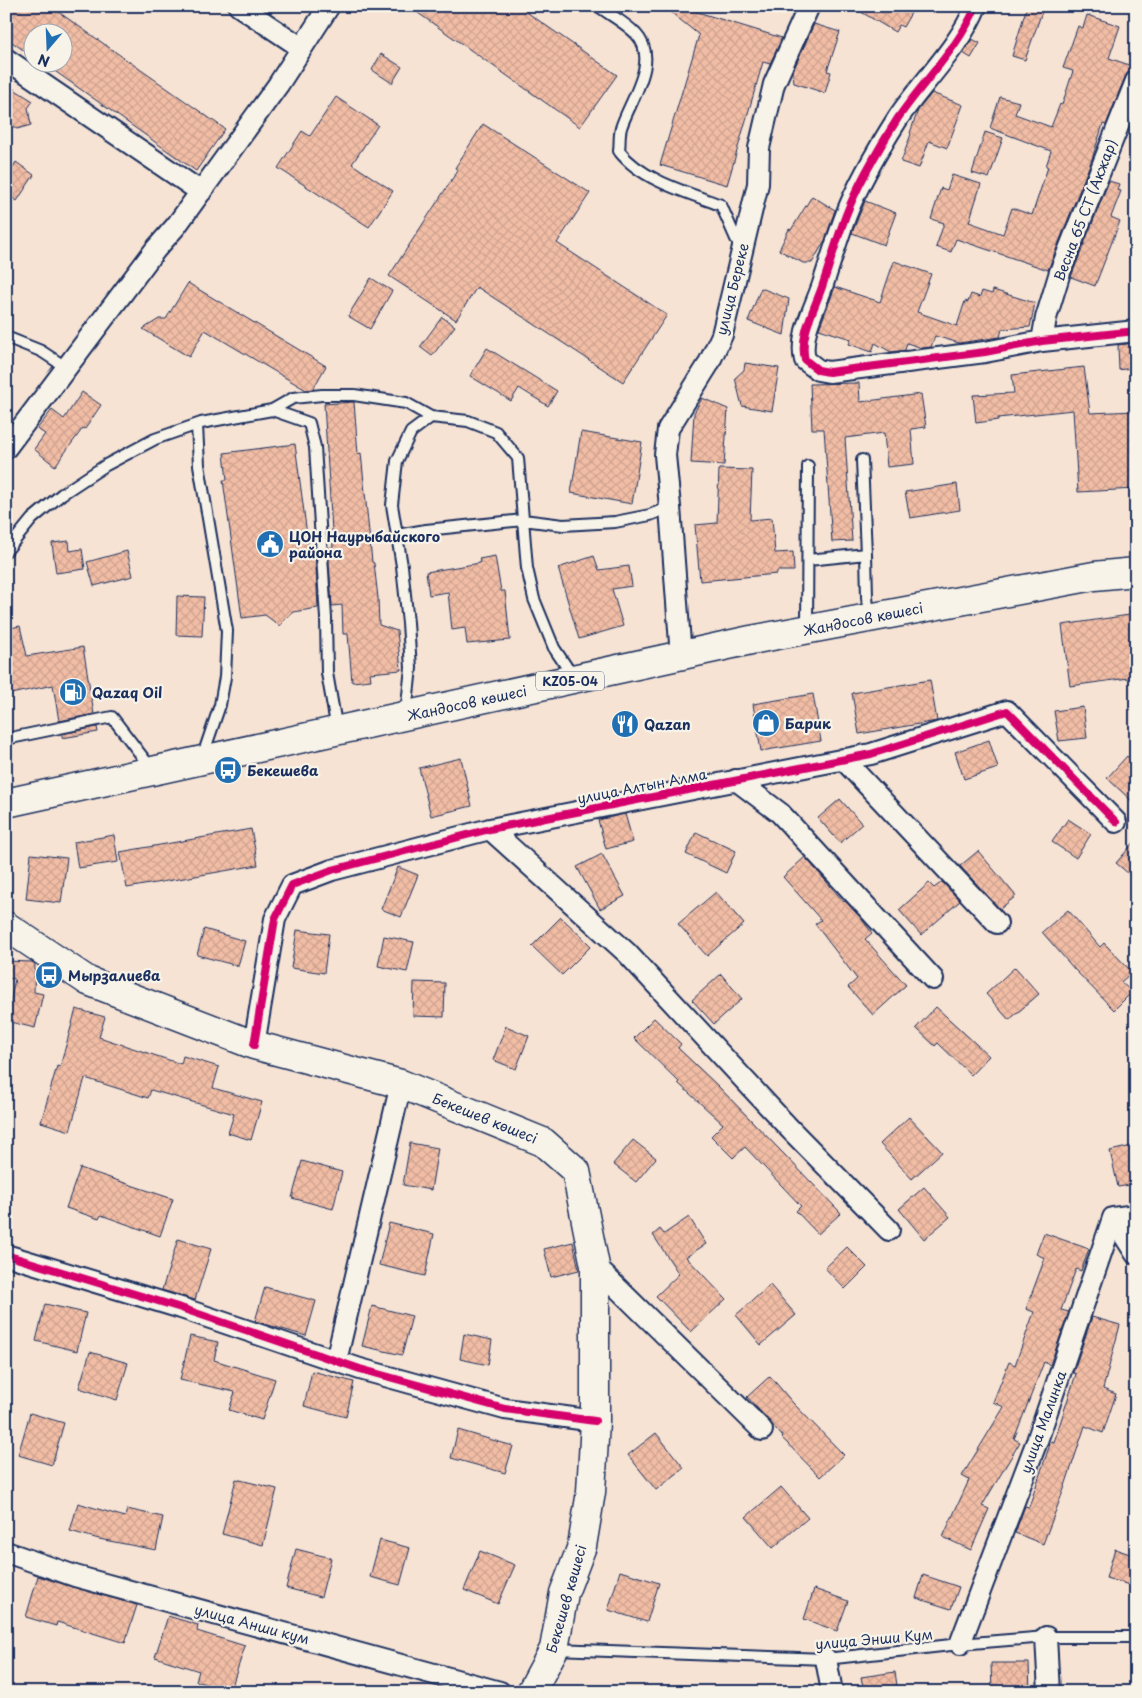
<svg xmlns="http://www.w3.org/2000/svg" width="1142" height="1698" viewBox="0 0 1142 1698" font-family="'Playpen Sans',sans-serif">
	<defs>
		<pattern id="building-cross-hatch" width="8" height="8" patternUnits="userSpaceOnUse" patternTransform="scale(1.25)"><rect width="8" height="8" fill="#f2bda5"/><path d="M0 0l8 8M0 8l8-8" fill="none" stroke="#cfa390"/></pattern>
	</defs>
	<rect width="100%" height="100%" fill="#f6e3d4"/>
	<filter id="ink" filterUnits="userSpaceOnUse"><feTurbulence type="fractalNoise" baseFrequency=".02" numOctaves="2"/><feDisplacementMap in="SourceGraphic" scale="10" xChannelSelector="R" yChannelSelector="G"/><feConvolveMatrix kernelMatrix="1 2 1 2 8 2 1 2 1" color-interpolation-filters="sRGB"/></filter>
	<g filter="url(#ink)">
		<path fill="url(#building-cross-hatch)" stroke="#1b2f5e" d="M6 6H50L225 129 196 171 42 62H62V32H32V56L6 38Z
			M408 6H518L617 75 580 127Z
			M663 6H678L782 38 770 64 763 62 727 185 660 165 699 35Z
			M851 6H915L903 27 899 25 895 32Z
			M1027 6H1044L1025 60 1012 56Z
			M1087 15 1120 26 1109 58 1132 66 1125 77 1106 125 1103 124 1092 159 1048 270 956 239 951 252 936 247 944 223 931 219 941 188 947 190 952 175 981 184 969 222 1003 234 1012 208 1032 215 1048 167 1046 166 1051 151 990 128 1000 97 1019 102 1015 114 1051 127 1060 104 1062 105 1073 71 1063 68 1078 26 1083 28Z
			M814 24 840 32 827 71 831 72 825 93 794 83 793 71Z
			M972 39 980 43 971 58 963 53Z
			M381 54 402 67 392 83 372 70Z
			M6 84 33 101 28 108 31 125 17 129 6 122Z
			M932 93 963 105 947 148 929 141 919 168 901 162 911 134 910 133 918 110Z
			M336 97 378 125 352 164 393 191 369 227 278 168 302 131 310 136Z
			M483 124 590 193 557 243 667 315 623 382 477 287 456 320 389 276 458 170 455 168Z
			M985 132 1003 138 989 178 972 173Z
			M16 162 34 175 17 201 6 193V178Z
			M1109 181 1119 184 1117 190 1121 191 1111 217 1120 221 1095 286 1071 277Z
			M812 196 835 210 825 240 812 263H803L779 250 789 229 791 230Z
			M865 201 896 213 884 245 852 233Z
			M894 261 931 274 917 312 957 326 965 301 968 302 971 294 980 297 982 291 992 294 993 290 1035 303 1030 327 1002 329 1000 337 959 343 935 336 931 347 922 348 907 343 905 350 891 352 875 343 872 352 849 344 851 339 819 329 835 287 880 302Z
			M371 278 392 291 370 329 348 316Z
			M188 283 326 366 313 389 306 390 205 330 189 357 143 329 159 319H166Z
			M761 288 789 299 784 335 748 321Z
			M442 317 455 326 432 356 420 347Z
			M1134 343 1136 367 1119 370 1118 345Z
			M487 348 557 391 548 406 519 388 511 401 470 376Z
			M745 363 779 368 772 411 742 406 735 378 744 370Z
			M1084 367 1090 413 1136 411V489L1078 492 1073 410 998 418V420L976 423 973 395 1014 393 1012 375Z
			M859 383 860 402 921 394 926 427 911 429 914 464 887 467 884 433 845 438 852 541 832 542 824 429H812L810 384Z
			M82 392 101 405 85 429 83 428 55 466 34 449 45 434 37 429 52 410 64 419Z
			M702 398 728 409 724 465 691 463 694 413Z
			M354 402 358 454 361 453 372 562 374 563 378 598 379 625 397 631 401 670 370 673 371 680 352 682 348 634H343L342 605 332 606 328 548 333 547 324 404Z
			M581 432 642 442 632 504 571 493Z
			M295 444 309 550 315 549 318 608 293 612 285 619 280 626 265 615 242 618 223 480H227L224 453Z
			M719 469 752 470 750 520 772 518 775 553 793 552 794 571H777V574L700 581 695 525 717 523Z
			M957 484 960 510 910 518 905 492Z
			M69 541 70 551 82 549 85 569 56 573 52 543Z
			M127 551 133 576 94 586 87 562Z
			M495 556 501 591H505L510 640 467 644 465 628 452 630 448 592 429 595 426 572 480 563 479 559Z
			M594 556 599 570 629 566 632 586 612 589 623 626 579 639 558 568Z
			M177 596 204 597 202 636 176 635Z
			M1136 614V677L1070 686 1062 625Z
			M20 626 27 656 83 647 94 714 59 721 53 685 6 695V629Z
			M930 680 937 721 859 734 852 693Z
			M813 694 821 741 761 751 753 704Z
			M1083 707 1087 738 1059 741 1054 711Z
			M97 727 98 732 62 738V734Z
			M989 740 998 768 964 779 955 752Z
			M1127 756 1136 764V805L1107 778Z
			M461 758 472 806 431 816 419 768Z
			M840 799 862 824 840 843 818 818Z
			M625 814 633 842 606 849 598 820Z
			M1068 819 1091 834 1076 858 1052 842Z
			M251 829 258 865 127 888 120 852Z
			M696 832 736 851 726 873 686 854Z
			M114 835 118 862 78 868 74 842Z
			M1136 840V880L1116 863Z
			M978 851 1016 896 1000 909 960 866Z
			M31 854 67 858 61 903 26 899Z
			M602 854 625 896 600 909 577 867Z
			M805 857 844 902 845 901 860 917 872 933 865 939 906 985 873 1015 848 987 857 979 815 924 821 920 783 877Z
			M398 867 418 875 401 917 381 909Z
			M942 882 960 901 921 935 899 910 929 883 934 888Z
			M716 892 744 924 707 956 678 924Z
			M1068 910 1100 947 1104 943 1132 972 1121 982 1132 992 1114 1010 1075 970 1042 932Z
			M561 917 591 946 562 975 532 946Z
			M204 929 245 941 238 966 197 955Z
			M297 930 329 934 324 973 291 968Z
			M384 936 414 942 407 972 378 966Z
			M6 961 32 962 35 964 34 992 43 994 35 1028 6 1021 15 979 6 978Z
			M1015 967 1039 994 1009 1020 986 994Z
			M721 974 742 999 714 1024 692 1000Z
			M414 982 445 983 444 1017 413 1016Z
			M936 1007 989 1056 971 1075 938 1043 935 1046 916 1028Z
			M76 1009 105 1017 99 1037 181 1064 183 1056 219 1067 213 1088 262 1102 251 1140 228 1133 234 1114 151 1090 148 1098 85 1078 70 1131 41 1122 57 1066 60 1067Z
			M654 1018 681 1044 678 1048 718 1086 841 1213 818 1234 796 1211 801 1206 745 1147 733 1158 711 1136 723 1124 678 1083 679 1082 634 1038Z
			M506 1026 529 1036 516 1069 493 1060Z
			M909 1117 942 1152 912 1179 880 1144Z
			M633 1140 656 1158 636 1182 613 1164Z
			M410 1143 438 1148 431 1190 403 1185Z
			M1136 1145V1184L1118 1187 1110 1151Z
			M302 1161 342 1172 333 1209 292 1198Z
			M80 1168 173 1199 160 1236 101 1215 99 1219 66 1208Z
			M924 1187 950 1217 924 1239 899 1209Z
			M689 1217 706 1244 686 1257 726 1299 691 1332 656 1296 679 1274 653 1235 660 1229 664 1234Z
			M389 1223 434 1234 425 1276 379 1265Z
			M1044 1233 1089 1249 1081 1271 1076 1269 1061 1310 1069 1312 1050 1365 1044 1362 1014 1439 1020 1442 982 1506 989 1509 971 1550 943 1537 969 1480 962 1476 1004 1407 993 1402 1009 1362 1015 1365 1034 1312 1026 1309 1045 1258 1036 1254Z
			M178 1239 211 1249 195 1300 162 1290Z
			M573 1242 579 1270 551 1277 544 1249Z
			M847 1247 867 1267 845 1289 825 1268Z
			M770 1285 796 1315 761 1345 736 1315Z
			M265 1287 316 1301 306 1336 255 1321Z
			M45 1304 86 1313 77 1351 36 1341Z
			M372 1306 412 1316 402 1355 362 1346Z
			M1092 1317 1120 1325 1103 1389 1116 1394 1103 1433 1085 1426 1064 1489 1043 1544 1015 1533 1025 1506 1029 1507 1051 1441 1054 1442 1076 1374 1073 1373Z
			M464 1334 492 1340 488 1365 460 1359Z
			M190 1336 218 1342 214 1360 275 1379 262 1420 229 1410 235 1392 180 1380Z
			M90 1352 128 1363 117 1400 79 1388Z
			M312 1371 354 1382 346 1417 304 1406Z
			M770 1376 793 1403 844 1455 820 1477 782 1438 783 1437 770 1422 747 1397Z
			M30 1413 64 1423 52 1465 18 1455Z
			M458 1430 513 1446 505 1473 451 1458Z
			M656 1433 684 1468 656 1490 628 1455Z
			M236 1479 277 1489 263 1545 222 1534Z
			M781 1487 808 1518 773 1548 746 1517Z
			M78 1503 125 1517 127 1509 163 1517 156 1550 99 1539 70 1531Z
			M380 1540 410 1548 400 1585 370 1577Z
			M296 1549 331 1558 321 1597 286 1588Z
			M1115 1549 1136 1556V1587L1106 1578Z
			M480 1551 515 1565 498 1604 464 1590Z
			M620 1571 659 1583 647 1622 608 1610Z
			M923 1575 959 1587 951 1609 916 1598Z
			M38 1576 72 1587 137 1605 125 1643 57 1622 56 1626 26 1617Z
			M814 1589 848 1601 837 1631 804 1619Z
			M168 1616 198 1625 197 1631 245 1646 230 1692 196 1681 199 1671 155 1657Z
			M991 1663H1029L1030 1692H992Z
			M895 1672 898 1692H864L861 1677Z"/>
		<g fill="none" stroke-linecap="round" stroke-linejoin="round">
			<g stroke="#1b2f5e" stroke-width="14">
				<path id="lane" d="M598 6C610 15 626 23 636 34 661 60 629 102 621 128 619 135 620 144 619 151 641 180 688 193 721 205L740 248
					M6 337 41 351 67 368
					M272 410 293 398 322 395H354L406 403 431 417
					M197 425 199 465 227 631 225 677 220 705 202 758
					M862 460 866 554
					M397 535 426 530 523 520 563 525 615 522 650 515 670 507
					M6 551 32 519 62 494 106 465 155 439 201 423 272 410 309 423 315 447 326 618 327 673 337 730
					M808 560 866 554 867 597 869 616
					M807 629 808 466
					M406 713 411 668 408 623 402 566 392 505 397 461 411 432 431 417 468 421 496 432 518 458 527 568 534 599 554 648 566 666 571 679
					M6 739 112 717 151 768
					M555 1649 826 1659 960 1644 1046 1637H1136"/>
			</g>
			<g stroke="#1b2f5e" stroke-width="24">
				<path id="street" d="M239 6 302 48
					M976 6C959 48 923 81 898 118 879 148 859 181 846 215 837 239 830 263 822 287 814 310 799 336 805 360L818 370 829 372 985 352 1042 341 1136 331
					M6 59 201 192
					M1042 341 1046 318 1060 272 1136 81
					M6 448 155 250 176 226 278 85 329 6
					M681 657 670 507 665 455 668 429 708 365 722 335 758 184 759 148 774 84 809 6
					M843 759 997 923
					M736 780 780 813 933 979
					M490 829 627 953 789 1128 889 1230
					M254 1045 275 919 292 885 332 870 490 829 871 754 1007 711 1116 822
					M1113 1218 1136 1254
					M6 1255 181 1308 360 1369 505 1409 595 1421
					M595 1266 762 1430
					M336 1361 401 1084
					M6 1552 75 1576 500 1692
					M1046 1637 1049 1692
					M960 1644 1037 1441 1113 1218 1136 1215
					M826 1659 832 1692"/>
			</g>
			<g stroke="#1b2f5e" stroke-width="31">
				<path id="secondary" d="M6 926 88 981 254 1045 401 1084 543 1142 576 1171 595 1266V1421L591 1492 582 1546 564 1593 554 1649 531 1692"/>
			</g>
			<g stroke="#1b2f5e" stroke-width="31">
				<path id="primary" d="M6 803 751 640 1094 576 1136 572"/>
			</g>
			<use href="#lane" stroke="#f7f3e8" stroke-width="10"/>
			<use href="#street" stroke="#f7f3e8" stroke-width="20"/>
			<use href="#secondary" stroke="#f7f3e8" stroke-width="28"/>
			<use href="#primary" stroke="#f7f3e8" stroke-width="28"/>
			<g stroke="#f7f3e8" stroke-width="11">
				<path id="cycleway" d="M976 6C959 48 923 81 898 118 879 148 859 181 846 215 837 239 830 263 822 287 814 310 799 336 805 360L818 370 829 372 985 352 1042 341 1136 331
					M254 1045 275 919 292 885 332 870 490 829 871 754 1007 711 1116 822
					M6 1255 181 1308 360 1369 505 1409 595 1421"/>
			</g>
			<use href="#cycleway" stroke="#d6006c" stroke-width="8"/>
		</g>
	</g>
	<defs>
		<g id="civic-disc" transform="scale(1.4375)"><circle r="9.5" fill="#1f6fb2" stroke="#f7f3e8"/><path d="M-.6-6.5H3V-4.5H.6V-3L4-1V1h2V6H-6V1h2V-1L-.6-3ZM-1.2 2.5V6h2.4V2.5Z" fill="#fff"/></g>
		<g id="fuel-disc" transform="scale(1.4375)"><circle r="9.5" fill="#1f6fb2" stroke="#f7f3e8"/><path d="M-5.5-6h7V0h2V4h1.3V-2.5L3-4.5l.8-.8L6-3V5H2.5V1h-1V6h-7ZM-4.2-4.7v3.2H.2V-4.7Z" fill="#fff"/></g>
		<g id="shop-disc" transform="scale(1.4375)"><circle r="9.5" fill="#1f6fb2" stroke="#f7f3e8"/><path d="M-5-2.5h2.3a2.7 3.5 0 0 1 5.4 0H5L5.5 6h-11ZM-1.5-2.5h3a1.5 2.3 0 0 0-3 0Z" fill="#fff"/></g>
		<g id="restaurant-disc" transform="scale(1.4375)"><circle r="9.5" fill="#1f6fb2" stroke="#f7f3e8"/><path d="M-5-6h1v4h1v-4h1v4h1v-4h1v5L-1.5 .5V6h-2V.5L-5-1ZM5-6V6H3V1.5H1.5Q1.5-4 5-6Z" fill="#fff"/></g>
		<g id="bus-disc" transform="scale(1.4375)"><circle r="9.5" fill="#1f6fb2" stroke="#f7f3e8"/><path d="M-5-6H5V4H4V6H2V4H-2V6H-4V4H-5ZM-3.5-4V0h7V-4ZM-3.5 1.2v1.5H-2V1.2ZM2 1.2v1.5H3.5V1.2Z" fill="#fff"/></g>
	</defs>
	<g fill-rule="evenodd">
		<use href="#civic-disc" x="270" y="544"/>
		<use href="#fuel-disc" x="73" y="692"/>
		<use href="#shop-disc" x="766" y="723"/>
		<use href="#restaurant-disc" x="625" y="724"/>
		<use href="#bus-disc" x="228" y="770"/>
		<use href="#bus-disc" x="49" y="975"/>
	</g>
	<g text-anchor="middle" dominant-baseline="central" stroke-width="4.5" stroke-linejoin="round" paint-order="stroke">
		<rect fill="#f7f3e8" stroke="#5d6a87" stroke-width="1" x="536" y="671.5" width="68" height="19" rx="4"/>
		<g font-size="12" font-weight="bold" fill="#1b2f5e">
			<text x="570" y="681">KZ05-04</text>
		</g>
		<g font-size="14" fill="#1b2f5e" stroke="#f7f3e8">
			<text transform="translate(1085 210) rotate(-69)">Весна 65 СТ (Акжар)</text>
			<text transform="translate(732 289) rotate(-76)">улица Береке</text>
			<text transform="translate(863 619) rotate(-11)">Жандосов көшесі</text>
			<text transform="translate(467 703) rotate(-12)">Жандосов көшесі</text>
			<text transform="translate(642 786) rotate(-11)">улица Алтын Алма</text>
			<text transform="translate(485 1118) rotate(22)">Бекешев көшесі</text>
			<text transform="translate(1043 1422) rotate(-70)">улица Малинка</text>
			<text transform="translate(566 1599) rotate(-74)">Бекешев көшесі</text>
			<text transform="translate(252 1624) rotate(15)">улица Анши кум</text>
			<text transform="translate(874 1639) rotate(-5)">улица Энши Кум</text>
		</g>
		<g font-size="14" font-weight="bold" fill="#1b2f5e" stroke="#f7f3e8" text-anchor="start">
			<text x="289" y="536">ЦОН Наурыбайского<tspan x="289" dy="16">района</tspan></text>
			<text x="92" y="692">Qazaq Oil</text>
			<text x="785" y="723">Барик</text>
			<text x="644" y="724">Qazan</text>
			<text x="247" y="770">Бекешева</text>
			<text x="68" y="975">Мырзалиева</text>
		</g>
	</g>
	<rect width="1142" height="1698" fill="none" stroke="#f7f3e8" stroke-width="25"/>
	<rect x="12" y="12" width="1117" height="1673" fill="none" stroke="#1b2f5e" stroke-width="2" filter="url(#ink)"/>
	<g transform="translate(48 48) rotate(199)"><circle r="24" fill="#f7f3e8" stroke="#9fa5b1"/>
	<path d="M0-4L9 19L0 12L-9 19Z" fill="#1f6fb2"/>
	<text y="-8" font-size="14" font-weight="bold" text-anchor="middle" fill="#1b2f5e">N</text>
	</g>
</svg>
